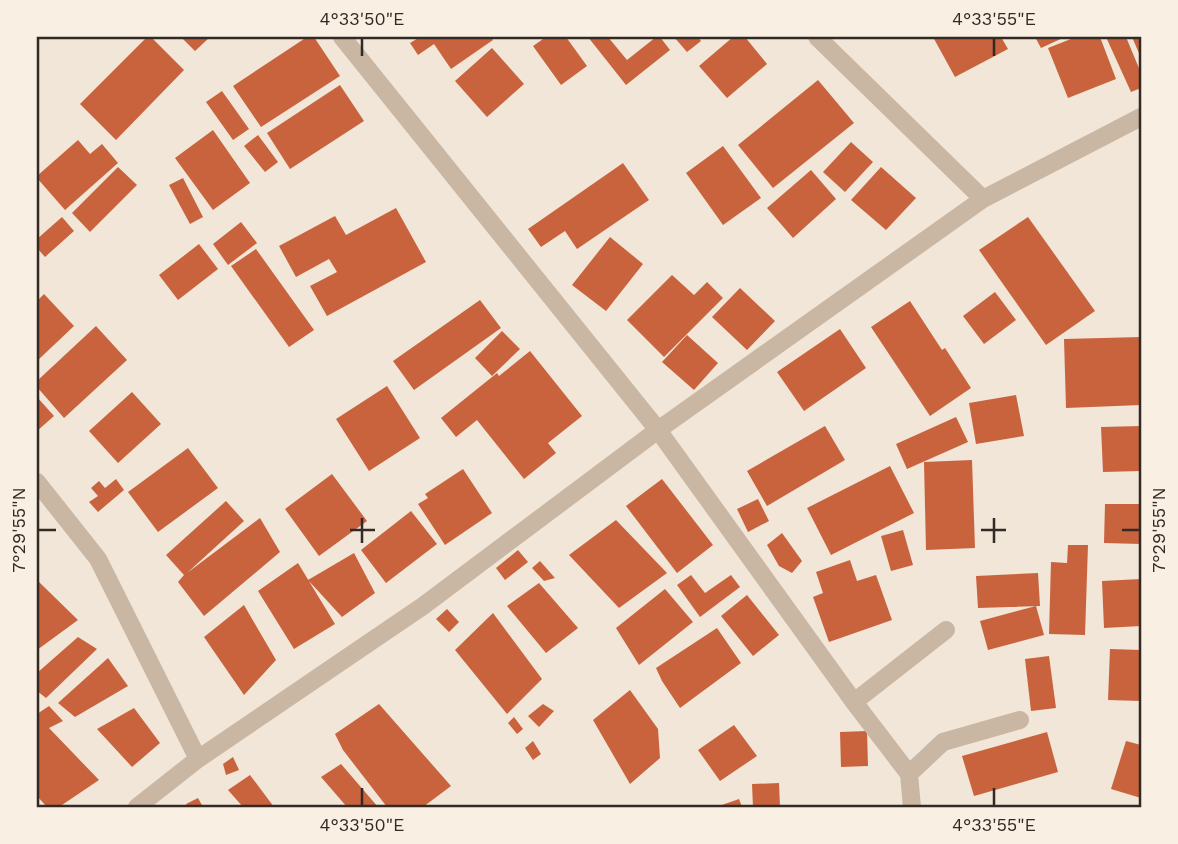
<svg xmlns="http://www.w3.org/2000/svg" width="1178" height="844" viewBox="0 0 1178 844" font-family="'Work Sans',sans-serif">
	<rect width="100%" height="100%" fill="#f1e6d7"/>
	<path fill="#c9633d" d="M147 37H151L184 70 116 140 80 104Z
		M181 37H210L195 51Z
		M307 37H314L340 76 261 127 233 86Z
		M420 37H491L493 40 451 69 434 44 418 55 410 43Z
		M546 37H566L587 66 561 85 533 46Z
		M588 37H608L627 60 656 37H660L670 50 626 85Z
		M674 37H698L701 41 687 52Z
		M733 37H745L767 64 727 98 699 66Z
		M933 37H1001L1008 49 955 77Z
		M1035 37H1065L1041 48Z
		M1076 37H1100L1116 79 1068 98 1048 48Z
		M1106 37H1126L1141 73V88L1131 92Z
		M1132 37H1141V58Z
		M492 48 524 84 487 117 455 81Z
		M818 80 854 123 773 188 738 145Z
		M340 85 364 121 290 169 267 133Z
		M222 91 249 129 233 140 206 102Z
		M213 130 250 183 213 210 175 158Z
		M258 135 278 162 265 172 244 146Z
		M78 140 90 154 102 144 118 163 65 210 37 178V176Z
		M851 142 873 162 845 192 823 172Z
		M723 146 761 198 723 225 686 173Z
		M623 163 649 200 577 249 565 231 541 247 528 229Z
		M118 167 137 185 90 232 72 213Z
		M881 167 916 198 886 230 851 200Z
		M811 170 836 199 793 238 767 208Z
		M183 178 203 217 190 224 169 185Z
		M396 208 426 262 327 316 310 286 337 272 329 259 296 277 279 246 335 216 346 235Z
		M62 217 74 231 45 257 37 248V239Z
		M1028 217 1095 311 1046 345 979 250Z
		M241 222 257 243 228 265 213 244Z
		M610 237 643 264 606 311 572 285Z
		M199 244 218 269 178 300 159 275Z
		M256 249 314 330 289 347 231 266Z
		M672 275 694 295 707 282 723 298 664 357 627 320Z
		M740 288 775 321 747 350 712 317Z
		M995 292 1016 320 984 344 963 316Z
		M44 294 74 326 37 361V301Z
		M480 300 501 328 414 390 393 361Z
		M910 301 942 350 945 348 971 388 930 416 871 327Z
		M96 326 127 360 64 418 37 387V381Z
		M840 329 866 368 804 411 777 372Z
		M502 331 520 349 492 376 475 358Z
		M687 335 718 363 694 390 662 362Z
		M1141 337V405L1066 408 1064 339Z
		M530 351 582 416 548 443 556 453 524 479 477 420 456 437 441 418 497 373 499 376Z
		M387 386 420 438 369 471 336 419Z
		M132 392 161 424 118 463 89 431Z
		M1016 395 1024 436 976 444 969 403Z
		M37 397 54 416 37 431Z
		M956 417 968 442 907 469 896 444Z
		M825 426 845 460 767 506 747 471Z
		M1141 426V471L1103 472 1101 427Z
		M188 448 218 488 158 532 128 492Z
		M972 460 975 548 926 550 924 462Z
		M890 466 914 513 831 555 807 508Z
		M463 469 492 513 445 545 418 504 428 498 425 494Z
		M332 474 367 521 319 556 285 509Z
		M116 479 124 490 98 512 89 502 98 496 91 488 99 481 105 488Z
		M662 479 713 545 677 573 626 506Z
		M758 499 769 521 748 532 737 509Z
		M226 501 244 521 187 573 260 518 280 552 204 616 178 582 184 575 166 555Z
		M1105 504H1141V544L1104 543Z
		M411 511 437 544 386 583 361 550Z
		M616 520 667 573 619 608 569 555Z
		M903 530 913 565 891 571 881 536Z
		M782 533 802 561 792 573 779 566 767 545Z
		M1068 545H1088L1085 635 1049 634 1051 562 1067 563Z
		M518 550 528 562 505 580 496 568Z
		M354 553 375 593 342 617 308 580Z
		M850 560 857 581 876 575 892 620 829 642 813 597 823 593 816 572Z
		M540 561 555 578 544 581 532 568Z
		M298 563 335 624 294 649 258 591Z
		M1038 573 1040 606 978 608 976 576Z
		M691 575 705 593 731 575 740 587 700 617 677 585Z
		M1141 579V626L1104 628 1102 581Z
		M39 582 78 620 37 650V584Z
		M539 583 578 628 546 653 507 606Z
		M665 589 693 622 639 665 616 628Z
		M747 595 779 635 753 656 721 616Z
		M244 605 276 660 244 695 204 637Z
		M1036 606 1044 635 988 650 980 621Z
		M447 609 459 622 449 632 436 619Z
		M493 613 542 679 507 714 455 650Z
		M717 628 741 663 680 708 662 681 656 668Z
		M78 637 97 649 46 698 37 691V673Z
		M1110 649 1141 650V701L1108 700Z
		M1049 656 1056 708 1031 711 1025 659Z
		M108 658 128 686 75 717 58 703Z
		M630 690 658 729 660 758 630 784 593 720Z
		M379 704 451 786 423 807H387L343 750 335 734Z
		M543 704 554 711 539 727 528 716Z
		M49 706 63 721 49 728 99 780 59 807H47L37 796V714Z
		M134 708 160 743 132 767 97 729Z
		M514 717 523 729 517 734 508 723Z
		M734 725 757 756 720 781 698 750Z
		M867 731 868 766 841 767 840 732Z
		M1047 732 1058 772 974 796 962 756Z
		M533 741 541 754 533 760 525 748Z
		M1126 741 1141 745V798L1111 789Z
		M233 757 239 770 226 775 223 764Z
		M341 764 378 807H347L321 777Z
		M250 775 274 807H243L228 790Z
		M779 783 780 807H753L752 784Z
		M198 798 203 807H188L186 804Z
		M739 799 742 807H716Z"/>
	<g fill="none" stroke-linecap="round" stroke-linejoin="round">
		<path stroke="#c9b6a3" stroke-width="18" d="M342 37 658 430 854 702 909 774 912 807
			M817 37 983 199
			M37 482 98 559 198 759
			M854 702 946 630
			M909 774 943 742 1020 720
			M137 807 198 759 423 606 658 430 983 199 1141 117"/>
	</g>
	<path fill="none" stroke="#342a25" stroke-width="2.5" d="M362 38V56M994 38V56M362 518V543M994 518V543M38 530H56M350 530H375M981 530H1006M1122 530H1140M362 788V806M994 788V806"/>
	<rect width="1178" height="844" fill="none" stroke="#f9f0e3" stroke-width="77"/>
	<rect x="38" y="38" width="1102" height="768" fill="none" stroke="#342a25" stroke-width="2.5"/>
	<g font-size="18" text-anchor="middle" fill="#342a25">
		<text x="362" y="25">4°33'50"E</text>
		<text x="994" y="25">4°33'55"E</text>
		<text transform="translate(19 530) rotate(-90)" y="6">7°29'55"N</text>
		<text transform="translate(1159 530) rotate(-90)" y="6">7°29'55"N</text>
		<text x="362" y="831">4°33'50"E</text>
		<text x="994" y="831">4°33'55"E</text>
	</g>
</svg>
